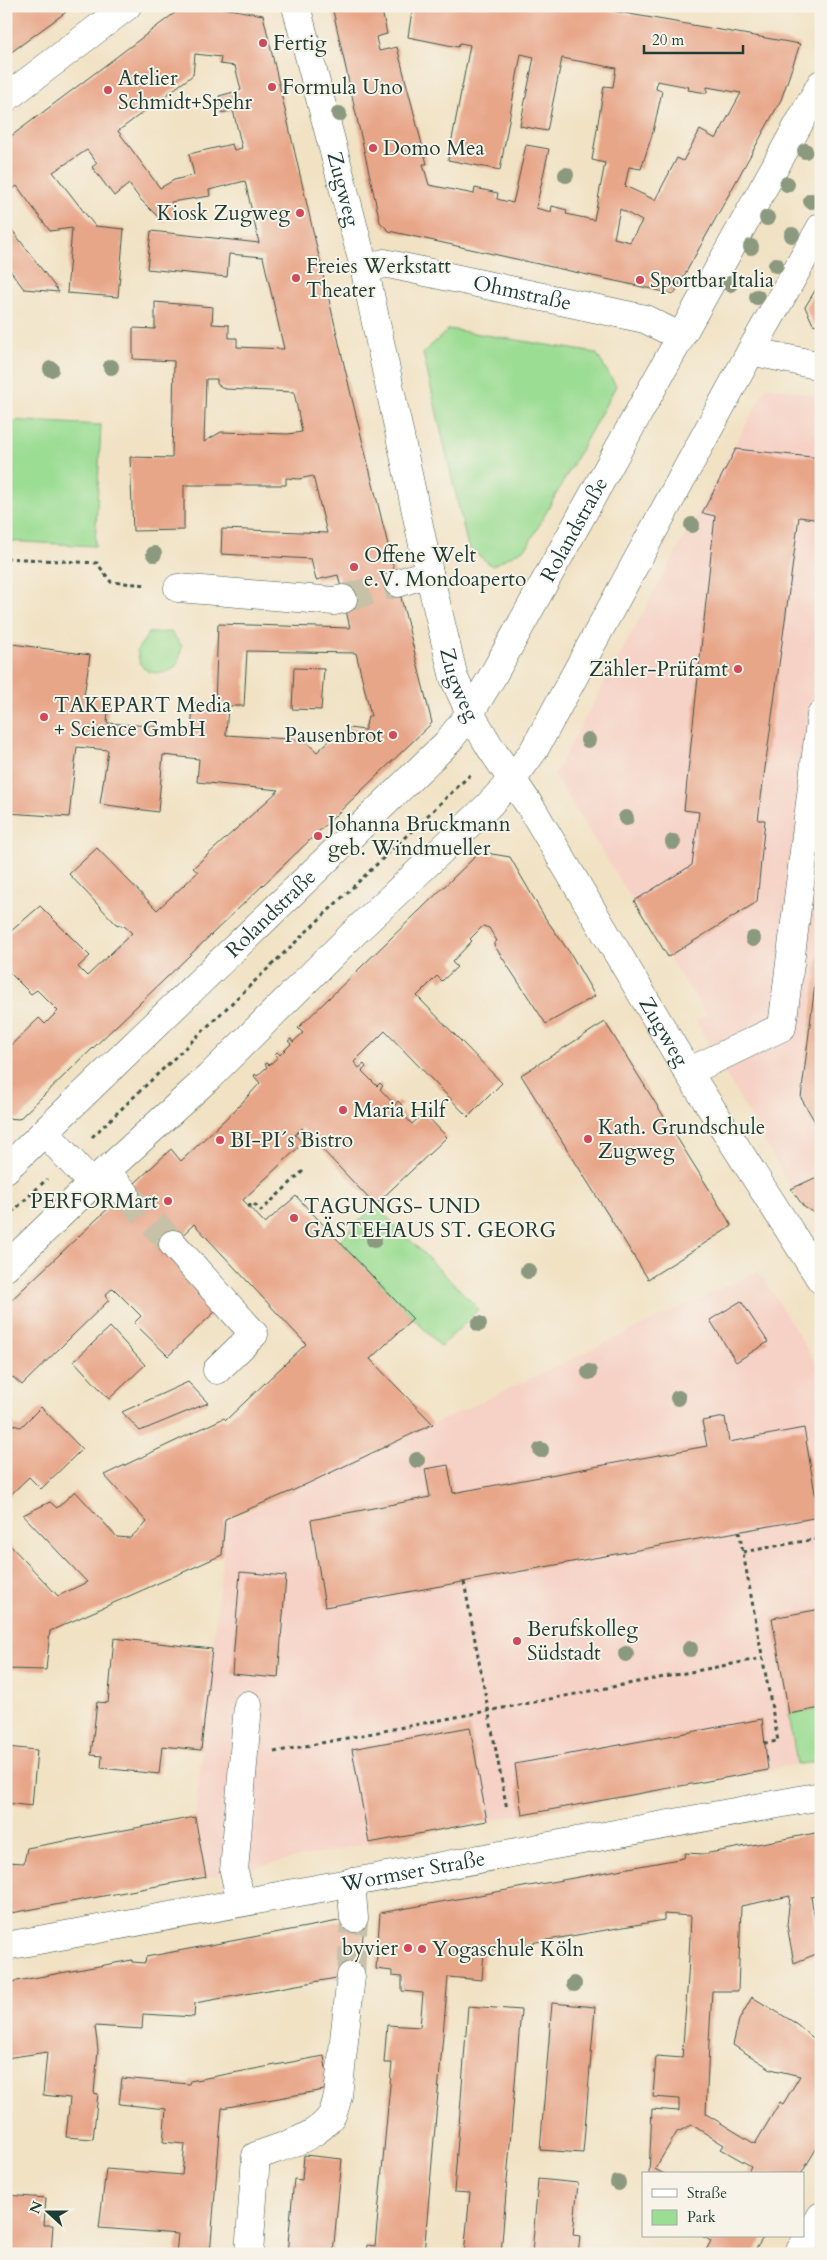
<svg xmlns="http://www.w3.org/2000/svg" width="827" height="2260" viewBox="0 0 827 2260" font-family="Cardo,serif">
	<rect width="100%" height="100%" fill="#f7f3e8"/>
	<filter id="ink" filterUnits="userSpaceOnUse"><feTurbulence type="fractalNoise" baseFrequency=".02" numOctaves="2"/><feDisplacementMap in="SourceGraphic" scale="10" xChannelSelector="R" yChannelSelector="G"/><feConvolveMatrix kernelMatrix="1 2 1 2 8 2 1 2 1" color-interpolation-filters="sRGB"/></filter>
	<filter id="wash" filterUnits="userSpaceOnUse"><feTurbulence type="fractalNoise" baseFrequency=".0096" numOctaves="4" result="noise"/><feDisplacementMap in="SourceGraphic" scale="20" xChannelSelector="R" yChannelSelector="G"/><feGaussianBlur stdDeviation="1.12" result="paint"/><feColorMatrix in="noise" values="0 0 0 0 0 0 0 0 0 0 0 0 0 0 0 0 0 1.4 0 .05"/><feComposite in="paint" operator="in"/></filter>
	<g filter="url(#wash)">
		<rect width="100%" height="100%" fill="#f1e2c4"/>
		<path fill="#f6d1c5" d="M767 386 821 397V1217L804 1207 791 1189 696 1021 707 1014 668 957 554 775Z
			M756 1272 765 1281 821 1371V1760L369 1843 206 1877 195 1817 226 1522Z"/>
		<path fill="#9cdd94" stroke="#5e8d64" d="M449 329 596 353 616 386 527 547 492 566 468 547 423 353Z
			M6 420 101 425 95 546 6 541Z
			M171 632 182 646C180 653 180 663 174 668 166 675 148 675 141 665 139 662 138 654 137 650L149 633Z
			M375 1205 479 1309 441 1347 340 1241Z
			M821 1708V1760L797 1765 789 1714Z"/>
		<g id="blocks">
			<path fill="#e8a689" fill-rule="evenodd" d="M6 6H62L66 12 6 56Z
				M184 6H212L263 15 352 399 432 723 19 1119 6 1118V1050L39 1018 45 1024 58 1011 37 990 31 994 6 969V928L10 932 40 906 90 956 78 967 87 976 132 933 124 926 116 924 69 874 97 848 157 910 198 872 193 868 279 790 197 782 199 759 163 755 158 812 100 804 108 750 77 747 69 817 6 813V643L90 655 84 696 109 698 107 723 165 727 164 733 191 735 193 703 215 705 218 624 350 628 338 575 316 580 311 559 221 554 222 529 327 533 313 476 299 479 286 478V485H184V530L133 531 130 457 172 458 174 361 133 359V328L155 329V302L213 307 212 324 229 325V338H237V347L284 349 263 257 229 254 227 277 147 269 151 231 259 243 245 181 209 190 210 196 171 202 175 218 162 221 140 199 129 184 114 196 92 167 97 163 87 150 53 172 95 226 124 229 118 297 67 293 72 228 50 231 17 186 6 194V140ZM195 54 221 57 220 64 235 66 241 90 219 96 222 113 233 110 242 148 234 150 232 144 189 154 194 175 174 180 160 188 118 131 193 75ZM206 379H217V384L225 389 294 392 302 432 288 434 221 432 204 442ZM247 651 356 653 371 716H368L365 730 348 728 343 734 340 731 317 752 304 740 226 735 228 706H244Z
				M332 6H381L387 34 376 37 379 51 397 47 427 164H423L429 185 474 194 475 188 498 193 497 199 513 203 526 145 549 149 536 208 551 212 552 206 567 210 566 214 594 220 605 163 592 160 604 86 613 87 616 68 562 58 547 131 520 126 534 57 521 54 500 170 448 160 470 45 460 43 458 47 408 37 412 11 395 6H584L800 44 781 100 674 294 389 231 380 222ZM657 81 689 87 688 90 707 93V87L741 93 716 139 700 130 683 161 677 158 655 200 625 186 629 167 641 169 653 132 662 91 656 89ZM620 209 642 221 630 242 614 238Z
				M6 229 12 230 59 292 24 289 6 265Z
				M821 281V326L813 324 805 307Z
				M736 449 821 458V520L799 517 758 820H765L757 902 668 957 634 901 692 865 699 812 684 810 715 516 702 513Z
				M294 668 324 669 321 710 292 709Z
				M480 852 510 857 544 916 572 956 595 996 546 1024 494 945V943L497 941 489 928 483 926 470 939 472 941 452 962 457 967 442 981 437 976 417 996 502 1083 468 1117 385 1031 354 1062 359 1068 364 1064 366 1067 362 1071 377 1086 380 1083 383 1086 380 1089 395 1105 398 1101 402 1105 397 1108 412 1124 424 1113 447 1137 375 1205 302 1128 295 1135 303 1143 243 1200 265 1223 296 1196 413 1319 370 1359 433 1424 292 1491 225 1519 222 1555 50 1631 46 1670 6 1669V1541L58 1596 87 1582 23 1515 50 1502 57 1508 75 1491 117 1537 130 1538 147 1522 104 1475 224 1418 226 1420 306 1344 194 1224 165 1252 219 1308 168 1356 134 1323 141 1316 113 1288 105 1295 109 1300 22 1385 13 1377 6 1383V1305L171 1149 181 1161 238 1107 260 1083 254 1076 255 1074 257 1076 267 1067 265 1064 267 1063 269 1065 278 1057 275 1054 277 1052 280 1055 291 1044 288 1041 291 1039 293 1042 303 1033 298 1028Z
				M820 943H821V1132L801 1098Z
				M605 1022 732 1226 648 1279 521 1075Z
				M821 1175V1217L804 1207 791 1189Z
				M741 1301 768 1342 736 1362 710 1320Z
				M110 1327 145 1365 109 1399 74 1361Z
				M188 1382 208 1403 140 1431 122 1412Z
				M41 1407 82 1449 41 1489 29 1477 6 1499V1409L14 1417 8 1424 21 1427Z
				M725 1417 729 1442 804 1428 819 1517 325 1607 311 1520 430 1497 425 1469 448 1465 453 1493 707 1446 702 1421Z
				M240 1572 286 1576 278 1678 232 1674Z
				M821 1609V1708L789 1714 772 1618Z
				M114 1638 212 1649 201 1750 162 1746 159 1774 101 1768 102 1756 91 1755 97 1702 108 1703Z
				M762 1719 768 1770 522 1815 515 1764Z
				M470 1727 487 1821 369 1843 352 1749Z
				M6 1747 37 1750 32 1806 6 1803Z
				M195 1817 206 1877 6 1914V1862L24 1863 27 1848Z
				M821 1832V1895L811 1897 821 1952 794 1963 787 1925 790 1896 741 1906 738 1991H712L709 2043 706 2114 755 2144 780 2102 783 2104 800 2076 771 2069 733 2045 739 2020 752 1997 797 2024 818 2042 821 2037V2141L801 2174H747L751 2166 721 2149 724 2145 692 2125 677 2132 655 2169 664 2174H649L652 2109 679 2111V2099L653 2097 656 2056 682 2058 688 1977 691 1916 664 1914V1920L484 1951 482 1980 448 1977 424 2254H366L367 2245 375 2246 392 2063H384L387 2025 420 2027 423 1993 402 1991V1977L392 1976V1971L376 1969 380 1913 684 1858 685 1853 704 1854Z
				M365 1916 359 1974 195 2003 194 2017 143 2014 142 2029 95 2026 98 2050 94 2093 98 2094 93 2139 66 2137 70 2098 43 2095 47 2052 6 2058V1983L132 1960V1962L145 1963 146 1957Z
				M552 2003 595 2007 583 2153 540 2150Z
				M468 2006 521 2010 501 2254H464L470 2193 454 2192Z
				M324 2056 327 2075 324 2090 222 2108 210 2254H176L178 2234 99 2228 106 2169 182 2175 185 2144 163 2142 166 2109 119 2104 122 2078 189 2084 190 2081Z
				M304 2155 342 2159 333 2254H287L294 2179 302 2180Z
				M538 2179 578 2183 573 2235 580 2236 578 2254H532Z
				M6 2195 46 2198 44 2225H53L51 2254H6Z
				M702 2236H764L753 2254H704L711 2241Z"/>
		</g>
	</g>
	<g filter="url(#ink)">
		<use href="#blocks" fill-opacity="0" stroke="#3e564a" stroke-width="1"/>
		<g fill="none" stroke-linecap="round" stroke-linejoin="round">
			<path stroke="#c7c1a7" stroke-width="28" stroke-dasharray="28 14" stroke-linecap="butt" d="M343 599 398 583
				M125 1193 173 1244
				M351 1976 354 1918"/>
			<g stroke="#3e564a" stroke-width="29">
				<g id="minor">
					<path id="s1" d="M296 6 365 271 429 573 454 678 470 713 490 747 532 809 688 1072 821 1280"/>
					<path d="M6 98 127 6"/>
					<path id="s2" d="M365 271 384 263 645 319 679 336"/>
					<path d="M751 351 821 366"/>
					<path d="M398 583 429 573"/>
					<path d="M178 588 334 601 343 599"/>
					<path d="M688 1072 782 1027 821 715"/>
					<path d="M45 1132 92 1184"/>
					<path id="s3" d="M6 1169 447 743 470 713 492 677 821 84"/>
					<path d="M105 1171 125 1193"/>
					<path d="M173 1244 254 1334 217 1370"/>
					<path d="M6 1267 92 1184 209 1077 356 931 487 807 512 780 534 750 751 351 821 227"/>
					<path d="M351 1882 354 1918"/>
					<path d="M241 1902 234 1871 248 1705"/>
					<path id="s4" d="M6 1946 821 1796"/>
					<path d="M249 2254 256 2156C282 2146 316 2139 332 2115 335 2109 336 2102 338 2096L351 1976"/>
					<path d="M798 2254 821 2216"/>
				</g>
			</g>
			<path stroke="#3e564a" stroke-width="3" stroke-dasharray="4 4" stroke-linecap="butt" d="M6 558 97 563 111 582 148 585
				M92 1137 472 773
				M248 1207 253 1203 261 1211 303 1171
				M6 1218 47 1179
				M739 1531 778 1741 764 1743
				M743 1552 821 1538
				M464 1582 507 1809
				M274 1752 763 1658"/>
			<use href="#minor" stroke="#fff" stroke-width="28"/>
		</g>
		<g fill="#8b997f">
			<circle cx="339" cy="114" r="8"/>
			<circle cx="805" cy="151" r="8"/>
			<circle cx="566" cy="175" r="8"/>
			<circle cx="787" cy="184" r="8"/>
			<circle cx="811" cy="201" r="8"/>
			<circle cx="767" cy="218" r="8"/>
			<circle cx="792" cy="235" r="8"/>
			<circle cx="751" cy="247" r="8"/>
			<circle cx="776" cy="265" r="8"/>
			<circle cx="730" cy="284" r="8"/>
			<circle cx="757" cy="297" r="8"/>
			<circle cx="111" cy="367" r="8"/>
			<circle cx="51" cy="369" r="8"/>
			<circle cx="692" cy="525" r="8"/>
			<circle cx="154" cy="554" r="8"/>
			<circle cx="588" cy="740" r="8"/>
			<circle cx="626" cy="818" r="8"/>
			<circle cx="673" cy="842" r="8"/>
			<circle cx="753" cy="939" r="8"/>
			<circle cx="374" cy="1240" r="8"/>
			<circle cx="528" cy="1271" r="8"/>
			<circle cx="479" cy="1324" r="8"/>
			<circle cx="589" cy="1372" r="8"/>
			<circle cx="678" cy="1398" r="8"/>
			<circle cx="541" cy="1450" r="8"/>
			<circle cx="417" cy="1460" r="8"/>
			<circle cx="690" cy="1649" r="8"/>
			<circle cx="626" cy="1654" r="8"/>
			<circle cx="574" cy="1984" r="8"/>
			<circle cx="618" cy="2183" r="8"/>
		</g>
	</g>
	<g fill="#d1495b" stroke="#f7f3e8" stroke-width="2">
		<circle cx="263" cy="43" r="5"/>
		<circle cx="272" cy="87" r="5"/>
		<circle cx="108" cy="90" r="5"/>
		<circle cx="373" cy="148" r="5"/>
		<circle cx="300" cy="213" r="5"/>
		<circle cx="296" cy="278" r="5"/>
		<circle cx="640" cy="280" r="5"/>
		<circle cx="354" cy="567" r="5"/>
		<circle cx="738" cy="669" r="5"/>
		<circle cx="44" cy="717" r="5"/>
		<circle cx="393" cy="735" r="5"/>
		<circle cx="318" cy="836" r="5"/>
		<circle cx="343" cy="1110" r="5"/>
		<circle cx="588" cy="1139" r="5"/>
		<circle cx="220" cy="1140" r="5"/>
		<circle cx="168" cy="1201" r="5"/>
		<circle cx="294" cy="1218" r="5"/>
		<circle cx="517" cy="1641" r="5"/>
		<circle cx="408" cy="1948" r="5"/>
		<circle cx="422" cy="1949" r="5"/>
	</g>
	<g text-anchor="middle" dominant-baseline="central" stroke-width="4" stroke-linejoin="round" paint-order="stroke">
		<g font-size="21" fill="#1f3d34" stroke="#f7f3e8" text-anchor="start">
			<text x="273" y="43">Fertig</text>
			<text x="118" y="78">Atelier<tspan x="118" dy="24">Schmidt+Spehr</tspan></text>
			<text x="282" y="87">Formula Uno</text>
			<text x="383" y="148">Domo Mea</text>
			<text x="290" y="213" text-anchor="end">Kiosk Zugweg</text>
			<text x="306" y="266">Freies Werkstatt<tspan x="306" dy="24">Theater</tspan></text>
			<text x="650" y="280">Sportbar Italia</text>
			<text x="364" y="555">Offene Welt<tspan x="364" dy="24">e.V. Mondoaperto</tspan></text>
			<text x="728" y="669" text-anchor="end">Zähler-Prüfamt</text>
			<text x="54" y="705">TAKEPART Media<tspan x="54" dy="24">+ Science GmbH</tspan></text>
			<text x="383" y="735" text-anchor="end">Pausenbrot</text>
			<text x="328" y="824">Johanna Bruckmann<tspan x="328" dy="24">geb. Windmueller</tspan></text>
			<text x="353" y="1110">Maria Hilf</text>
			<text x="598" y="1127">Kath. Grundschule<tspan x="598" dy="24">Zugweg</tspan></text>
			<text x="230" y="1140">BI-PI´s Bistro</text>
			<text x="158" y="1201" text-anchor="end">PERFORMart</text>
			<text x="304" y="1206">TAGUNGS- UND<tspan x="304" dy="24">GÄSTEHAUS ST. GEORG</tspan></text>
			<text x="527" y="1629">Berufskolleg<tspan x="527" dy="24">Südstadt</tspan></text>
			<text x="398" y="1948" text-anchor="end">byvier</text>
			<text x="432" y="1949">Yogaschule Köln</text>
		</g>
		<g font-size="21" fill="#1f3d34" stroke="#f7f3e8">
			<text stroke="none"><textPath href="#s1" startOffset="189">Zugweg</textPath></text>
			<text stroke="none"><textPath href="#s2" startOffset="162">Ohmstraße</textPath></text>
			<text stroke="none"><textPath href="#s3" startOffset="862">Rolandstraße</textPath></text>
			<text stroke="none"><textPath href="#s1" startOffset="698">Zugweg</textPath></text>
			<text stroke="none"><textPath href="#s3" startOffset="368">Rolandstraße</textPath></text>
			<text stroke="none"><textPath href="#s1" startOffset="1102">Zugweg</textPath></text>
			<text stroke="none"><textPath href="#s4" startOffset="414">Wormser Straße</textPath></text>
		</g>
	</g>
	<rect width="827" height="2260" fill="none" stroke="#f7f3e8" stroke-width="25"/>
	<rect x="642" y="2172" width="162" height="65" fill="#f7f3e8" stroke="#a1aaa0"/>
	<rect x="652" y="2189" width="25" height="8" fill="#ffffff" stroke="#a1aaa0"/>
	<text x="687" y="2198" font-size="15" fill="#1f3d34">Straße</text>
	<rect x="652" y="2210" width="25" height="15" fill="#9cdd94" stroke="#a1aaa0"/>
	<text x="687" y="2222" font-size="15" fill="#1f3d34">Park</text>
	<g transform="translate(48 2212) rotate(291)" stroke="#f7f3e8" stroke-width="4" paint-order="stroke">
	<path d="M0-4L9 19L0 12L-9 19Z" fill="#1f3d34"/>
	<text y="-8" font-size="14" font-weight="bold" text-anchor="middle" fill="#1f3d34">N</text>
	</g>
	<path d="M644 45v8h99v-8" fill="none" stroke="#1f3d34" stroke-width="2.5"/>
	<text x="652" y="45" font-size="15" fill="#1f3d34" stroke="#f7f3e8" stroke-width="4" paint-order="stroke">20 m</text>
</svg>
